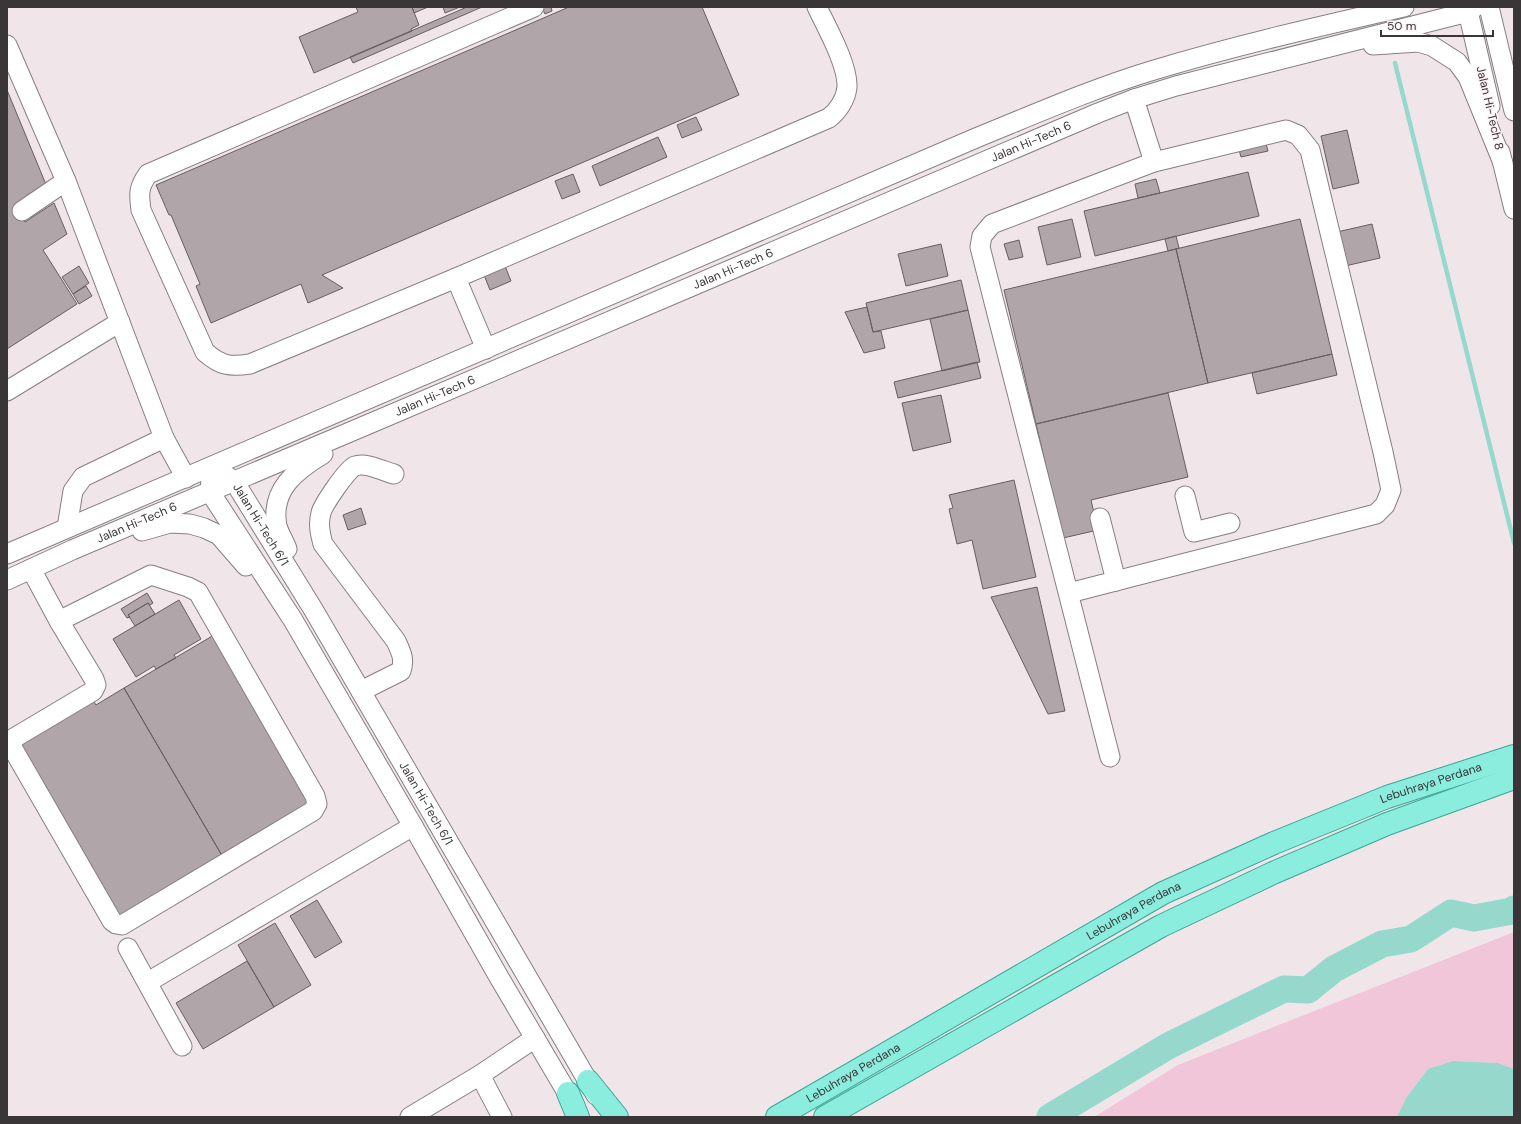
<svg xmlns="http://www.w3.org/2000/svg" width="1521" height="1124" viewBox="0 0 1521 1124" font-family="'DM Sans',sans-serif">
	<rect width="100%" height="100%" fill="#f0e6ea"/>
	<path fill="#f0c6d8" d="M1514 932V1069L1498 1063 1454 1061 1428 1069 1406 1098 1397 1117H1094L1178 1065Z"/>
	<path fill="#96d8cb" d="M1453 1061 1498 1063 1514 1069V1117H1397L1406 1098 1428 1069Z"/>
	<g fill="none" stroke-linecap="round" stroke-linejoin="round">
		<path stroke="#96d8cb" stroke-width="4.5" d="M1395 63 1514 543"/>
		<path stroke="#96d8cb" stroke-width="27" d="M1050 1117 1168 1046 1284 989 1308 990 1334 969 1382 944 1411 939 1451 913 1474 918 1512 911 1514 909"/>
	</g>
	<path fill="#b0a6aa" stroke="#675e62" d="M356 7H412L419 25 411 29 412 31 314 73 299 37 358 12Z
		M412 7H428L414 13Z
		M443 7H460L445 13Z
		M467 7H482L353 63 350 57Z
		M542 7H551L552 11 545 14Z
		M569 7H702L739 95 322 275 343 288 308 303 301 284 211 323 196 286 200 284 171 215H169L156 185Z
		M7 90 47 187 16 208 25 222 54 203 67 234 43 250 77 304 7 349Z
		M696 117 702 130 682 138 677 125Z
		M1347 130 1359 183 1333 189 1321 136Z
		M658 137 667 157 600 186 592 166Z
		M1265 140 1268 151 1241 157 1238 146Z
		M1248 172 1259 216 1095 256 1084 211Z
		M573 174 580 192 562 199 555 181Z
		M1156 179 1160 193 1138 198 1135 184Z
		M1072 219 1081 257 1047 265 1038 227Z
		M1300 219 1332 354 1208 383 1176 249Z
		M1372 224 1380 258 1345 266 1337 232Z
		M1176 236 1179 248 1168 251 1165 239Z
		M1019 240 1023 257 1009 260 1004 244Z
		M941 244 948 276 906 286 898 254Z
		M1176 249 1208 383 1036 424 1004 290Z
		M503 261 511 281 490 290 482 270Z
		M79 266 89 283 73 294 62 277Z
		M961 280 968 310 873 332 866 303Z
		M86 286 92 296 79 304 73 294Z
		M867 307 873 332 881 331 885 348 864 353 845 312Z
		M968 310 980 362 942 371 930 319Z
		M1332 354 1337 375 1257 394 1252 373Z
		M977 362 981 378 898 398 894 382Z
		M1168 393 1188 477 1091 500 1098 530 1063 538 1036 424Z
		M941 395 951 442 913 451 902 403Z
		M1014 480 1036 577 983 589 972 540 957 544 949 509 953 508 949 495Z
		M361 508 366 524 348 530 343 515Z
		M1037 587 1065 711 1048 714 991 597Z
		M147 593 153 603 150 605 148 603 128 615 130 617 127 618 121 609Z
		M179 600 201 639 174 655 176 658 156 669 154 666 136 677 113 639Z
		M148 603 155 614 135 626 128 615Z
		M214 635 315 806 224 859 124 688Z
		M124 688 224 859 121 920 16 741 91 697 96 705Z
		M317 900 342 942 315 958 290 916Z
		M275 923 311 985 274 1007 238 945Z
		M247 961 274 1007 203 1049 176 1003Z"/>
	<g fill="none" stroke-linecap="round" stroke-linejoin="round">
		<g stroke="#877e82" stroke-width="21">
			<g id="minor">
				<path d="M534 7 148 174C138 188 139 194 141 210L205 352C221 366 230 367 250 364L456 278 829 118C838 111 846 99 847 87 848 65 827 28 817 7"/>
				<path d="M1467 7 1490 106"/>
				<path d="M1489 7 1514 111"/>
				<path d="M7 45 66 181 164 438"/>
				<path d="M1373 45 1418 42 1432 46 1457 62 1468 77 1503 163"/>
				<path d="M1134 99 1154 162"/>
				<path d="M1500 152 1514 209"/>
				<path d="M22 211 66 181"/>
				<path d="M456 278 486 349"/>
				<path d="M7 391 120 322"/>
				<path id="s1" d="M225 475 234 481 313 609 596 1095"/>
				<path d="M211 479 210 492 293 620 413 826 500 979 575 1106"/>
				<path d="M1185 496 1194 532 1230 523"/>
				<path d="M1100 518 1116 581"/>
				<path d="M67 528 73 491 83 477 164 438 186 478"/>
				<path d="M142 531 170 523 190 524 204 528 219 535 246 566"/>
				<path d="M287 549C284 541 279 533 277 526 270 490 296 470 323 454"/>
				<path d="M7 554 976 138C1035 114 1094 88 1154 70 1237 45 1321 26 1404 7"/>
				<path d="M31 569 59 621 94 679 96 685 93 691 14 738 12 743 13 749 112 921 116 924 122 925 313 811 317 804 315 796 198 592 188 587 151 575 59 621"/>
				<path id="s2" d="M7 580 72 550 383 418 1098 113 1134 99 1176 86 1468 12 1475 7"/>
				<path d="M1069 593 1376 514 1385 505 1391 490 1383 452 1310 150 1298 135 1286 130 1154 162 992 224 982 236 980 247 1110 757"/>
				<path d="M361 691 401 671C405 659 401 652 396 641L323 544C320 533 318 524 321 513 323 505 347 469 355 466 366 462 383 471 394 474"/>
				<path d="M128 948 182 1046"/>
				<path d="M148 982 413 826"/>
				<path d="M480 1075 502 1117"/>
				<path d="M410 1117 480 1075 535 1038"/>
			</g>
		</g>
		<g stroke="#3ba596" stroke-width="24">
			<g id="major">
				<path d="M588 1081 617 1117"/>
				<path d="M568 1093 578 1117"/>
				<path id="s3" d="M777 1117 1163 893 1274 843 1387 797 1514 756"/>
				<path d="M825 1117 1161 926 1273 873 1387 824 1514 778"/>
			</g>
		</g>
		<use href="#minor" stroke="#fff" stroke-width="19"/>
		<use href="#major" stroke="#8aedde" stroke-width="22"/>
	</g>
	<g text-anchor="middle" dominant-baseline="central" stroke-width="3" stroke-linejoin="round" paint-order="stroke">
		<g font-size="12" fill="#3a3638" stroke="#fdf3f7">
			<text transform="translate(1490 108) rotate(77)">Jalan Hi-Tech 8</text>
			<text stroke="none"><textPath href="#s2" startOffset="1114">Jalan Hi-Tech 6</textPath></text>
			<text stroke="none"><textPath href="#s2" startOffset="790">Jalan Hi-Tech 6</textPath></text>
			<text stroke="none"><textPath href="#s2" startOffset="466">Jalan Hi-Tech 6</textPath></text>
			<text stroke="none"><textPath href="#s2" startOffset="142">Jalan Hi-Tech 6</textPath></text>
			<text stroke="none"><textPath href="#s1" startOffset="62">Jalan Hi-Tech 6/1</textPath></text>
			<text stroke="none"><textPath href="#s3" startOffset="736">Lebuhraya Perdana</textPath></text>
			<text stroke="none"><textPath href="#s1" startOffset="386">Jalan Hi-Tech 6/1</textPath></text>
			<text stroke="none"><textPath href="#s3" startOffset="412">Lebuhraya Perdana</textPath></text>
			<text stroke="none"><textPath href="#s3" startOffset="88">Lebuhraya Perdana</textPath></text>
		</g>
	</g>
	<rect width="1521" height="1124" fill="none" stroke="#3a3638" stroke-width="16"/>
	<path d="M1381 30v6h112v-6" fill="none" stroke="#3a3638" stroke-width="2"/>
	<text x="1387" y="30" font-size="12" fill="#3a3638" stroke="#fdf3f7" stroke-width="3" paint-order="stroke">50 m</text>
</svg>
